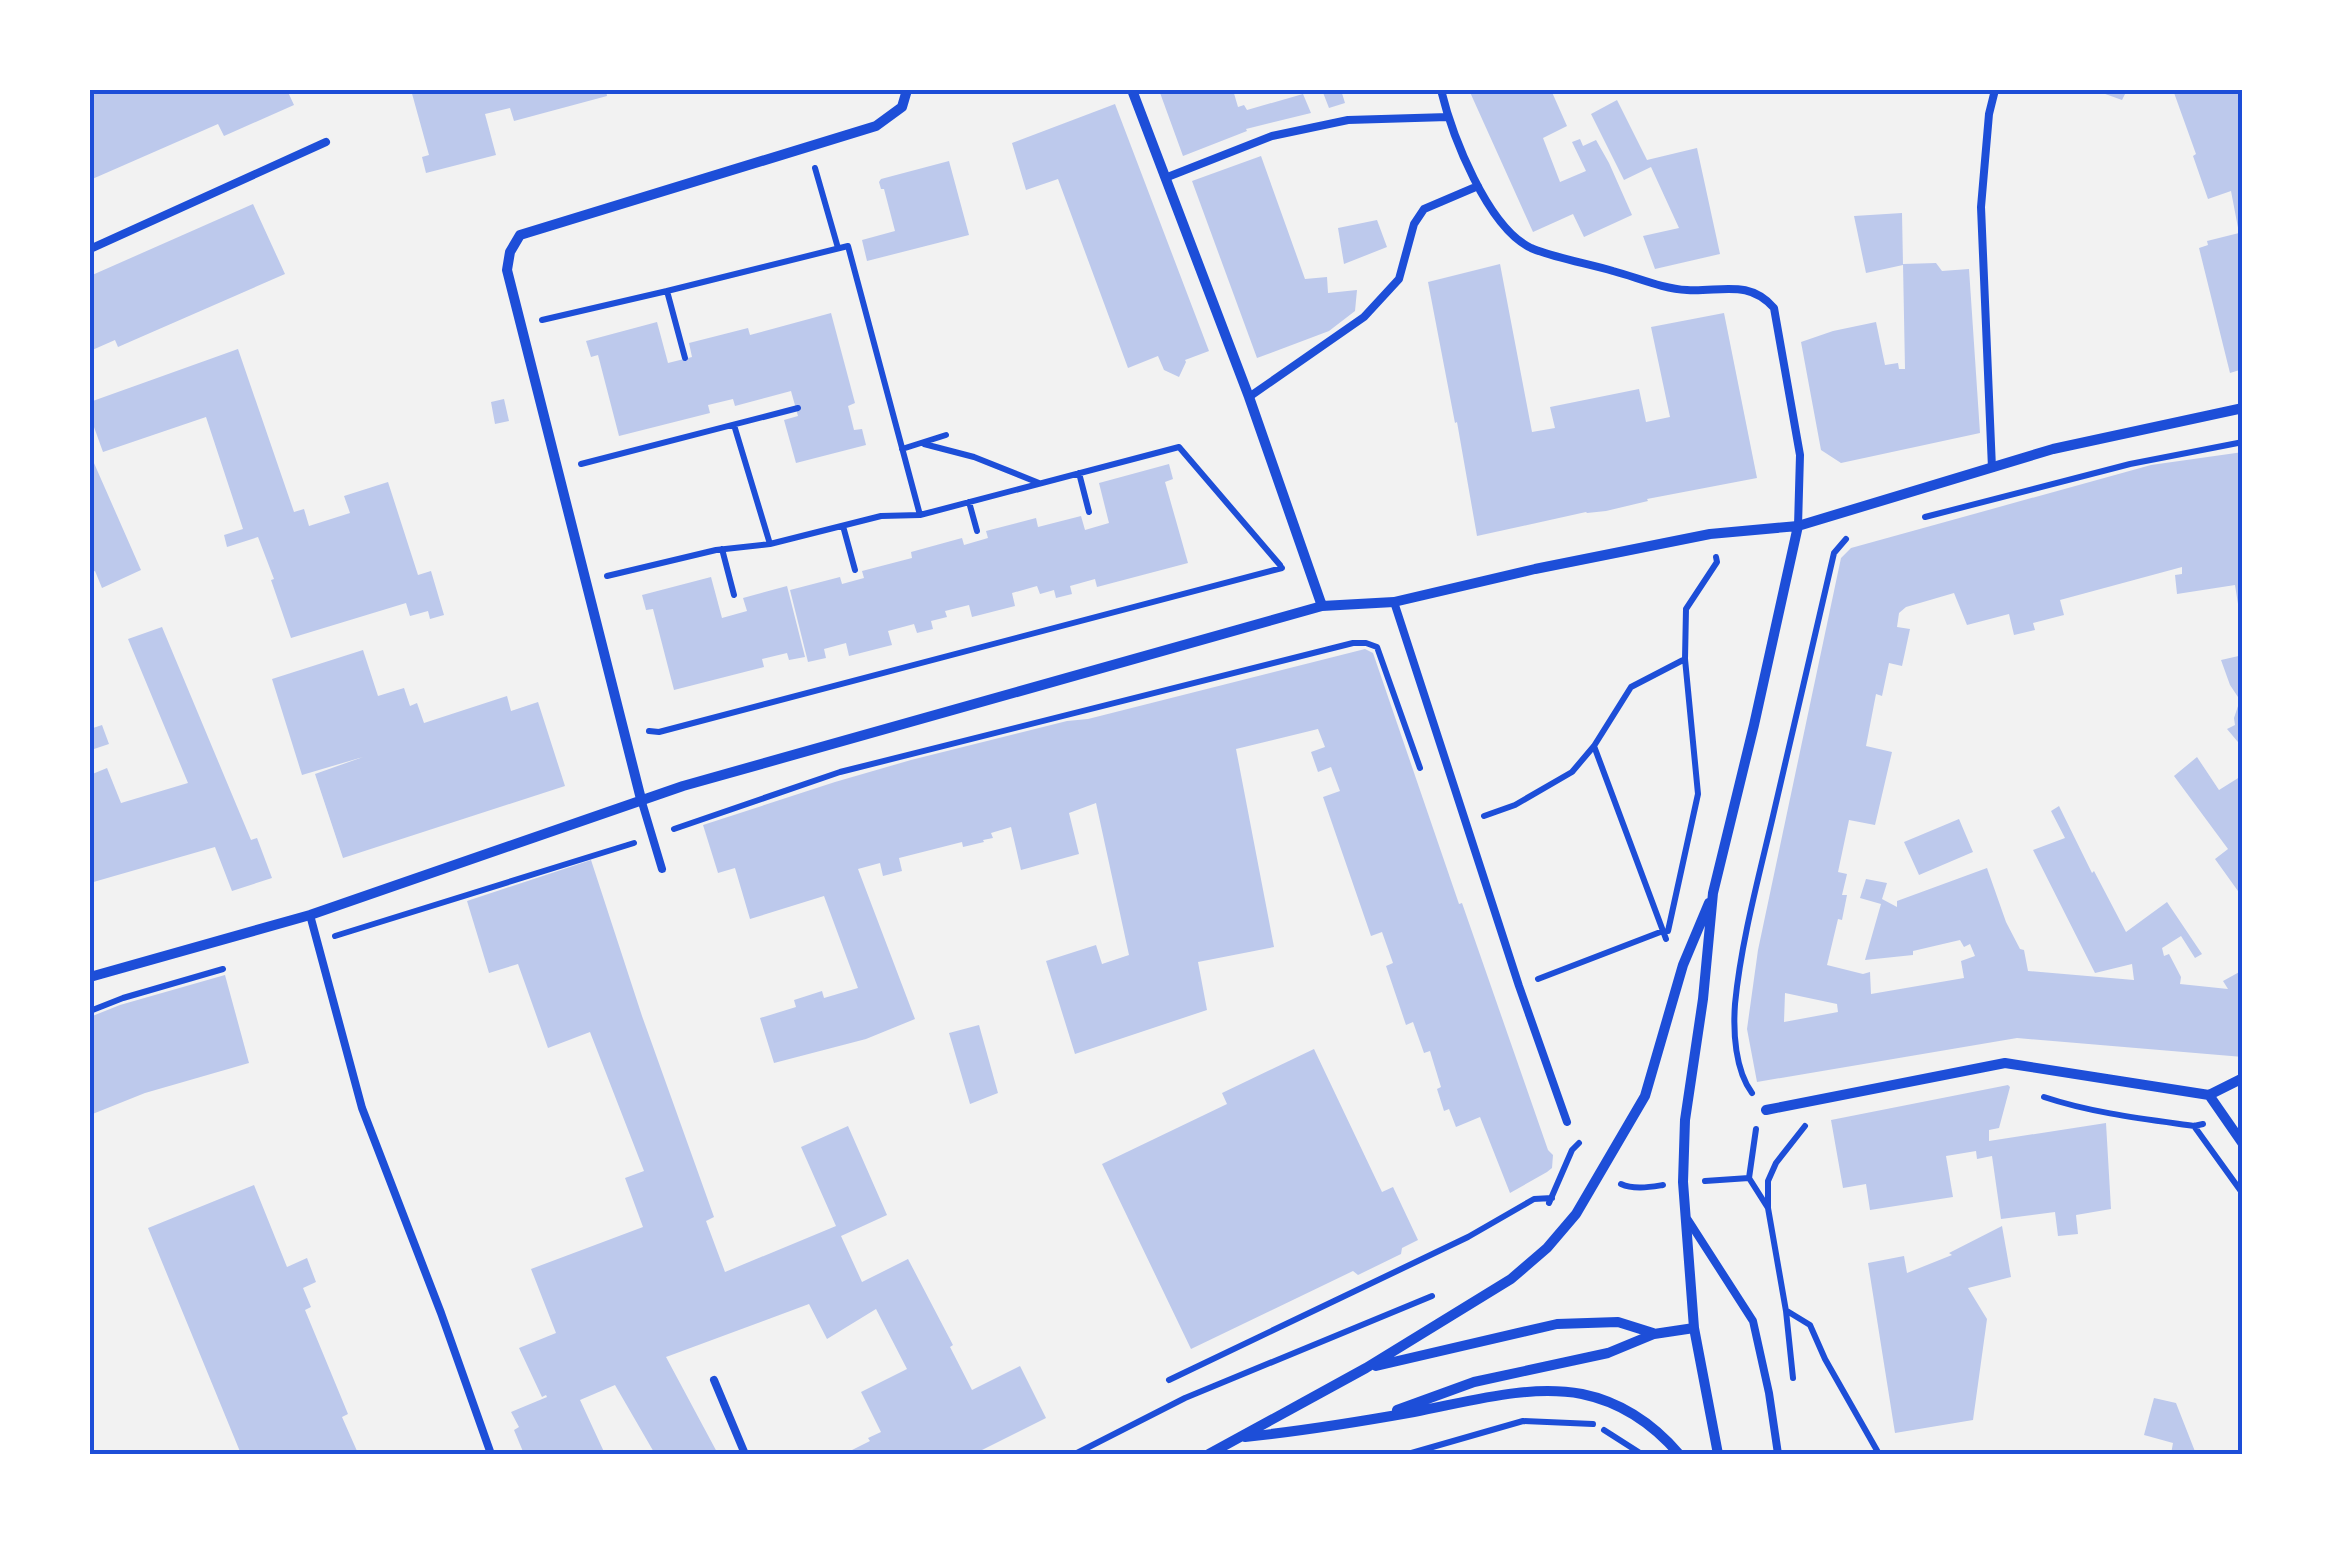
<svg xmlns="http://www.w3.org/2000/svg" width="2333" height="1544" viewBox="0 0 2333 1544" font-family="Roboto,sans-serif">
	<rect width="100%" height="100%" fill="#f2f2f2"/>
	<path fill="#bdc9ec" fill-rule="evenodd" d="M104 90H287L294 105 224 136 218 124 90 180V96Z
		M411 90H606L607 96 514 121 510 108 485 114 496 155 426 173 422 157 429 155Z
		M1159 90H1233L1238 107 1244 105 1247 110 1303 94 1311 113 1246 129 1247 131 1183 156Z
		M1322 90H1341L1345 103 1329 108Z
		M1469 90H1551L1567 126 1543 138 1560 182 1586 171 1572 142 1580 139 1583 146 1596 140 1609 163 1632 215 1584 237 1573 214 1533 232Z
		M2094 90H2127L2122 100Z
		M2173 90H2243V369L2230 373 2199 248 2208 245 2207 241 2239 233 2231 191 2208 199 2193 156 2196 154Z
		M1617 100 1647 160 1697 148 1720 254 1655 269 1643 236 1679 228 1651 167 1624 180 1591 114Z
		M1115 104 1209 351 1185 360 1186 362 1179 377 1164 370 1158 356 1128 368 1058 179 1026 190 1012 143Z
		M1261 156 1305 279 1327 277 1328 293 1357 290 1355 311 1329 331 1257 358 1192 181Z
		M949 161 969 235 867 261 862 240 895 231 884 189H881L879 182 881 179Z
		M253 204 285 274 118 347 115 340 90 351V276Z
		M1902 213 1903 265 1866 273 1854 216Z
		M1377 220 1387 247 1344 264 1338 228Z
		M1936 263 1942 271 1969 269 1980 433 1841 463 1821 450 1801 342 1833 331 1876 322 1885 365 1898 363 1899 369H1905L1903 264Z
		M1500 264 1532 432 1555 428 1550 407 1639 389 1646 422 1670 417 1651 327 1724 313 1757 478 1647 499 1648 501 1606 511 1587 513 1586 512 1477 536 1457 422 1455 423 1428 282Z
		M831 313 855 403 848 406 854 430 862 429 866 445 796 463 784 420 798 416 791 391 735 406 733 399 708 405 710 413 619 436 598 355 591 357 586 341 657 322 668 363 692 357 689 343 748 328 750 335Z
		M238 349 294 512 304 509 309 526 350 513 344 496 388 482 418 575 431 571 444 615 430 619 428 611 410 616 406 603 291 638 271 580 274 579 258 537 227 547 224 535 243 529 206 417 103 452 90 416V402Z
		M504 399 509 421 495 424 491 402Z
		M2243 452V604H2238L2235 585 2177 594 2175 575 2182 574V567L2060 600 2064 615 2033 623 2035 630 2014 635 2009 614 1967 625 1954 593 1906 607 1899 613 1897 627 1910 629 1902 666 1889 663 1882 696 1876 694 1866 746 1892 752 1875 825 1849 820 1838 872 1847 874 1842 895H1847L1842 920 1838 919 1827 965 1863 974 1870 972 1871 994 1964 978 1961 961 1975 956 1970 944 1964 947 1960 940 1913 951V955L1865 960 1881 904 1860 898 1866 879 1887 883 1882 899 1897 907V901L1987 868 2006 922 2020 949 2024 950 2028 971 2134 980 2132 964 2095 973 2033 850 2065 838 2051 811 2059 806 2092 873 2094 871 2126 932 2167 902 2202 954 2195 958 2181 936 2162 948 2164 956 2169 954 2181 977 2180 984 2228 989 2223 981 2243 970V1057L2017 1038 1757 1082 1747 1029 1758 950 1841 558 1851 548 2151 465ZM1785 993 1837 1004 1838 1012 1784 1022Z
		M90 454 141 570 102 588 95 571 90 573Z
		M1169 464 1173 479 1165 482 1188 563 1097 587 1095 579 1070 586 1072 594 1056 598 1054 590 1040 594 1037 586 1012 593 1015 606 972 617 969 605 945 611 947 617 931 621 933 629 917 633 914 624 888 631 892 645 849 656 846 643 824 649 826 658 808 662 790 590 840 577 842 584 864 578 862 571 912 558 911 552 962 538 964 545 988 538 986 531 1036 518 1038 527 1081 516 1085 530 1109 523 1099 483Z
		M711 577 722 618 747 611 743 598 787 586 805 657 789 660 787 653 762 659 764 667 674 690 653 609 646 610 642 595Z
		M162 627 251 840 257 838 272 878 232 891 215 847 90 883V775L107 768 121 803 188 783 128 639Z
		M1365 649 1373 653 1459 904 1462 903 1548 1150 1553 1155 1552 1168 1547 1172 1510 1193 1480 1117 1456 1127 1449 1109 1444 1111 1437 1089 1441 1087 1430 1051 1424 1053 1413 1022 1406 1025 1386 966 1393 963 1382 932 1371 936 1323 797 1340 791 1331 767 1318 772 1311 752 1325 747 1318 729 1236 749 1274 947 1198 962 1207 1010 1075 1054 1046 961 1096 945 1102 964 1129 955 1096 803 1069 813 1079 854 1021 870 1011 827 991 833 993 838 983 840 984 842 963 847 962 842 899 858 902 871 883 876 880 863 858 869 915 1019 866 1039 774 1063 760 1018 796 1007 794 1000 822 991 824 998 858 988 824 896 750 919 735 868 718 873 703 825 835 782 911 760 1067 721 1088 719Z
		M363 650 378 696 404 688 410 706 417 703 424 723 507 696 511 711 538 702 565 786 343 858 315 774 363 757 302 775 272 679Z
		M2243 655V748L2227 729 2235 725 2234 718 2240 700 2230 685 2221 660Z
		M102 725 109 744 94 749 90 729Z
		M2197 757 2219 790 2243 775V898L2215 859 2228 849 2174 776Z
		M1959 819 1973 852 1919 875 1904 842Z
		M591 860 642 1016 714 1217 706 1221 725 1272 836 1226 801 1147 848 1126 887 1215 841 1236 862 1282 908 1259 953 1345 950 1347 972 1390 1020 1366 1046 1418 974 1454H844L870 1441 868 1438 881 1432 861 1392 907 1369 876 1309 827 1339 809 1304 666 1357 718 1454H655L615 1385 580 1400 605 1454H524L514 1430 519 1427 511 1412 547 1397 546 1395 542 1397 519 1348 556 1333 531 1269 643 1227 625 1178 644 1171 590 1032 548 1048 518 964 489 973 467 901Z
		M225 975 249 1063 145 1093 90 1115V1017L120 1005Z
		M979 1025 998 1093 970 1104 949 1033Z
		M1314 1049 1382 1192 1393 1187 1418 1240 1402 1248 1401 1254 1358 1275 1353 1271 1191 1349 1102 1164 1227 1104 1222 1093Z
		M2008 1085 2010 1087 1999 1128 1989 1130V1141L2106 1123 2111 1209 2076 1215 2078 1234 2058 1236 2055 1212 2001 1219 1992 1156 1977 1159 1976 1151 1946 1156 1953 1197 1870 1210 1866 1184 1843 1188 1831 1120Z
		M254 1185 287 1267 307 1258 316 1282 303 1288 311 1307 305 1310 348 1414 342 1417 357 1451 350 1454H241L148 1228Z
		M2002 1226 2011 1277 1968 1288 1987 1319 1973 1420 1895 1433 1868 1263 1904 1256 1907 1273 1952 1255 1949 1253Z
		M2154 1398 2176 1403 2196 1454H2171L2173 1443 2144 1435Z"/>
	<g fill="none" stroke-linecap="round" stroke-linejoin="round">
		<path stroke="#1d4ed8" stroke-width="6" d="M815 168 838 248
			M667 291 848 246 920 515
			M542 320 667 291 685 358
			M734 425 770 544
			M924 444 974 457 1039 483
			M902 449 946 435
			M581 464 798 408
			M1079 473 1089 512
			M969 502 977 531
			M1925 517 2130 464 2243 442
			M843 526 855 570
			M722 549 734 595
			M607 576 716 550 770 544 881 516 920 515 1179 447 1280 565
			M649 731 659 732 1282 568
			M1594 746 1666 939
			M1484 816 1515 805 1572 772 1594 746 1631 687 1685 659
			M674 829 840 772 1353 643H1366L1377 647 1420 768
			M1668 931 1698 794 1685 659 1686 609 1717 562 1716 557
			M335 936 634 843
			M1538 979 1663 931
			M90 1011 123 998 223 969
			M1752 1093C1735 1070 1733 1032 1735 1004 1741 942 1759 876 1773 816 1793 728 1814 641 1834 553L1846 539
			M2044 1097C2092 1113 2144 1119 2194 1126L2203 1124
			M2194 1126 2243 1194
			M1756 1129 1749 1178 1768 1208 1786 1311 1793 1378
			M1705 1181 1749 1178
			M1621 1184C1634 1190 1650 1187 1663 1185
			M1549 1203 1572 1150 1579 1143
			M1768 1207V1181L1776 1163 1805 1126
			M1787 1311 1810 1325 1825 1359 1879 1454
			M1169 1380 1468 1237 1534 1199 1552 1198
			M1604 1430 1640 1453
			M1075 1454 1185 1398 1432 1296
			M1408 1454 1523 1421 1593 1424"/>
		<path stroke="#1d4ed8" stroke-width="8" d="M1441 90C1452 135 1487 227 1531 248 1551 257 1590 264 1613 271 1636 277 1663 289 1687 290 1721 292 1749 279 1774 308L1800 455 1798 526
			M1165 178 1272 136 1348 120 1448 117
			M90 249 326 142
			M1249 397 1364 317 1399 279 1414 224 1424 209 1478 186
			M1992 468 1981 207 1989 114 1995 90
			M1394 602 1519 986 1567 1122
			M641 799 662 869
			M310 915 362 1108 441 1313 491 1454
			M1688 1220 1753 1321 1769 1393 1778 1454
			M714 1380 745 1454"/>
		<path stroke="#1d4ed8" stroke-width="10" d="M1132 90 1249 397 1322 606
			M641 799 507 270 510 252 520 235 876 126 902 107 907 90
			M90 977 310 915 683 786 1322 606 1394 602 1535 569 1710 534 1798 526 2053 449 2243 408
			M2209 1095 2243 1144
			M1766 1110 2005 1063 2209 1095 2243 1078
			M1376 1366 1557 1324 1618 1322 1653 1333
			M1397 1410 1474 1382 1608 1353 1654 1334 1694 1328
			M1245 1437C1302 1431 1358 1422 1414 1412 1468 1402 1527 1384 1582 1394 1621 1402 1654 1425 1679 1454
			M1209 1454 1366 1368 1511 1279 1547 1248 1576 1214 1645 1096 1683 965 1709 903
			M1718 1454 1694 1328 1683 1182 1685 1120 1703 999 1713 893 1754 725 1798 526"/>
	</g>
	<rect width="2333" height="1544" fill="none" stroke="#ffffff" stroke-width="185"/>
	<rect x="92" y="92" width="2148" height="1360" fill="none" stroke="#1d4ed8" stroke-width="4"/>
</svg>
